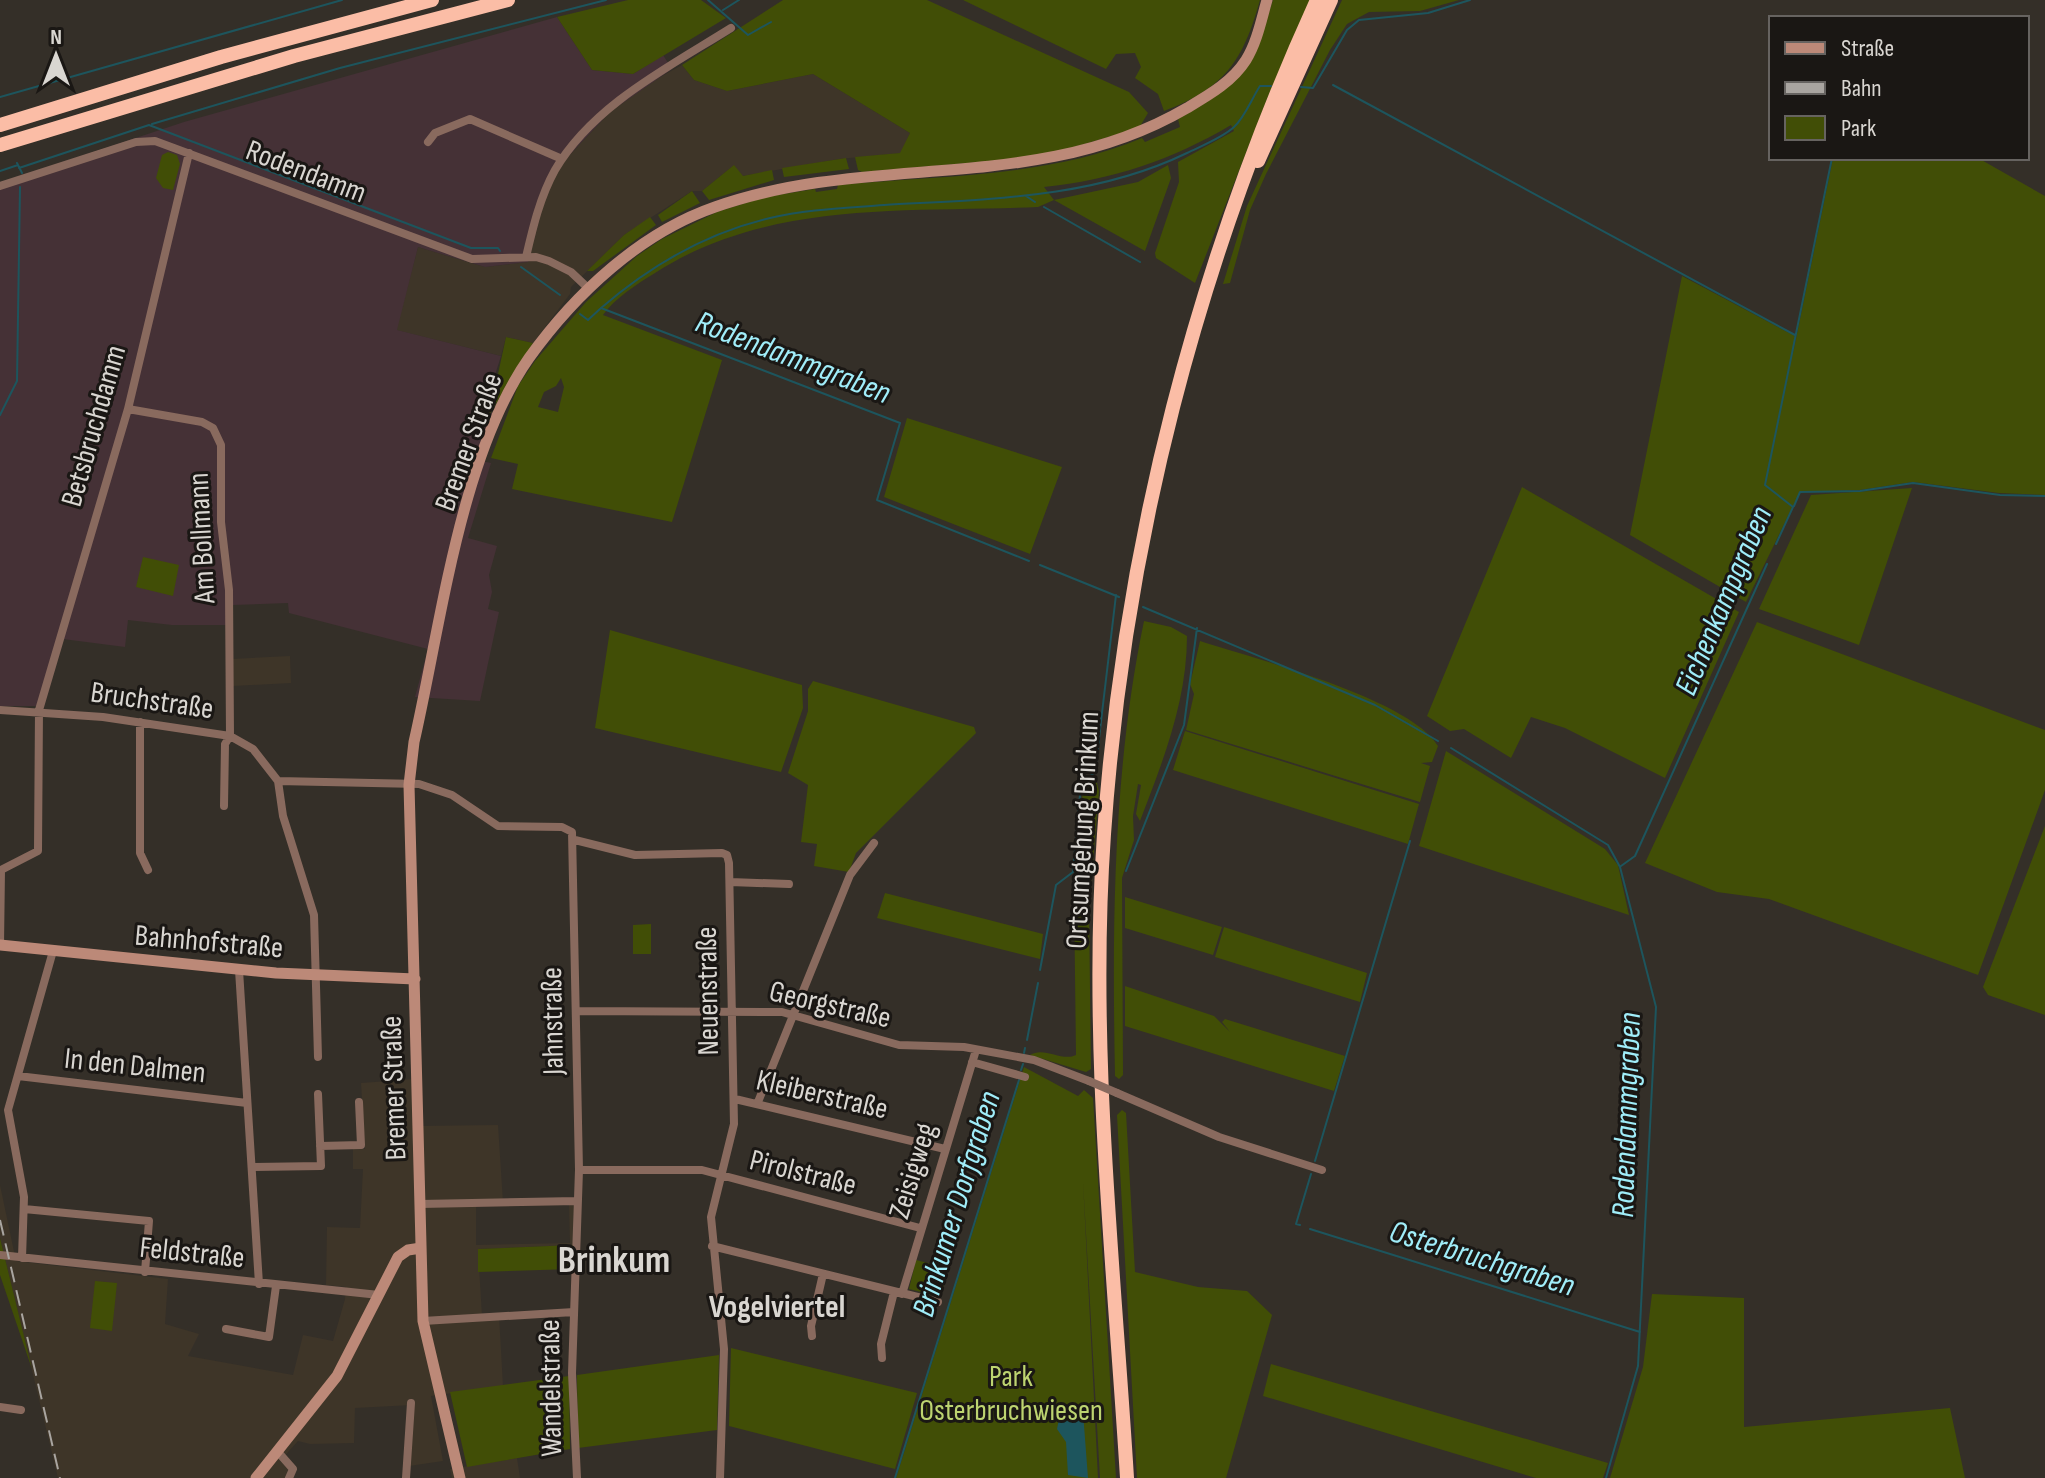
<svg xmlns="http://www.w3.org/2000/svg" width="2045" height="1478" viewBox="0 0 2045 1478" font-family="'Sofia Sans Condensed',sans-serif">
	<rect width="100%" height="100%" fill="#342f28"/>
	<path fill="#3e3528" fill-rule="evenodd" d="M682 65 694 80 727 91 813 74 910 133 901 153 839 159 742 176 733 166 702 191H692L624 235 571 287 570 294 533 343 506 337 501 356 396 330 418 247 485 267 527 262 547 190 564 161 610 112 644 86Z
		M290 656 291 683 233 686 232 659Z
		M415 1079 416 1126 498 1125 503 1202 574 1201 573 1245 478 1249 482 1316 499 1315 503 1386 431 1396 443 1461 409 1466 412 1405 355 1408 354 1443 310 1444 298 1441 280 1461 291 1471 287 1478H58L0 1238V1185L16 1261 168 1279 165 1324 199 1334 188 1356 293 1375 303 1335 333 1341 345 1299 346 1287 326 1285 327 1227 360 1228 363 1169H353V1149H365L361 1083ZM569 1205 570 1243 476 1245V1206Z
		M517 1458 520 1478H452L450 1469Z"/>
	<path fill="#453136" d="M557 17 592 70 633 74 663 55 672 69 610 112 564 161 547 190 528 262 485 267 418 247 397 330 501 356 483 413H493L477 460 491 463 468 538 497 546 489 575 492 592 488 609 499 612 480 701 415 697 428 649 289 613 288 603 232 605 231 625H172L128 620 125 647 63 639 44 706H0V183L184 122Z"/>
	<path fill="#414e06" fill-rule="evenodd" d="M628 0H701L726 18 633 74 592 70 557 17Z
		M783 0H927L1129 92 1148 113 1139 128 1040 157 862 172 858 170 855 157 900 153 910 133 813 74 727 91 694 80 682 65Z
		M963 0H1260C1243 61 1225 88 1164 111L1158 94 1135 78 1141 67 1135 53 1116 54 1106 69Z
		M1273 0H1312L1267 99 1195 283 1156 258 1155 253 1179 182 1178 162 1234 131 1231 125C1172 160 1112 180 1044 187L1054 200 1138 182 1168 165 1171 178 1145 251 1054 200 1038 207C908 213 770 199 655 273 637 284 615 298 603 315L722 360 672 522 512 489 518 464 491 458 518 386 535 361 586 302 637 256 662 239 717 212 765 197 815 189 816 192 837 189 838 185C939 175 1047 178 1142 138L1145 142 1180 127 1178 119C1242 83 1251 69 1273 0ZM561 378 564 387 558 412 538 407 544 392 556 386Z
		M1342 0H1459L1420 11 1369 12 1347 24 1330 50 1266 174 1250 210 1230 283 1223 284 1247 206Z
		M168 152 177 155 180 164 173 190 163 188 156 178 162 155Z
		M846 158 849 169 784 177 782 168Z
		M1833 158H1978L2045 196V495L1999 493 1913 482 1860 490 1800 492 1746 602 1630 535 1682 276 1795 336 1793 353Z
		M734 165 743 176 772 170 774 180 709 200 702 191Z
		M692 191 700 203 662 222 658 215Z
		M650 217 656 225 593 271H587L624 235Z
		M506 337 533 343 489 415 483 413 498 374Z
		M907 418 1062 467 1030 554 884 497Z
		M1522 487 1739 612 1665 778 1565 728 1531 717 1511 758 1464 729 1450 731 1427 716Z
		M1912 488 1859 645 1759 609 1811 495Z
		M143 557 179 565 173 596 136 587Z
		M1144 621 1171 627 1187 636C1187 701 1163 761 1140 821L1136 814 1141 785 1138 784 1133 816 1134 840 1122 878 1123 1075 1119 1079 1115 1076C1112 924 1113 770 1144 621Z
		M1757 622 2045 730V790L1978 975 1769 899 1717 892 1645 863Z
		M610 630 802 685 803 708 781 772 595 728Z
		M1200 641C1256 659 1410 699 1438 746L1432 762 1421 763 1430 766 1420 802 1186 730 1194 694 1190 684Z
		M813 681 974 727 976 733 856 853 849 872 814 866 817 844 801 842 808 785 788 773 808 711V689Z
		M1185 731 1419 804 1408 844 1173 770Z
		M1446 751 1605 849 1618 865 1629 915 1419 846Z
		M1091 780 1097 783 1099 791 1089 908 1091 1069 1086 1072 1030 1055C1044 1046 1062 1062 1076 1055L1074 893 1083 814 1082 788Z
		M2045 826V1015L1988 995 1983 987Z
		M885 893 1043 934 1040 959 877 918Z
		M1125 897 1222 927 1213 955 1125 928Z
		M651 924V954H633V925Z
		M1224 927 1367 973 1360 1002 1215 957Z
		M1125 986 1214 1016 1230 1032 1222 1022 1225 1019 1345 1056 1334 1091 1125 1026Z
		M1024 1067 1078 1096 1084 1090 1093 1098 1116 1478H1100L1083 1181 1098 1478H896Z
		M1122 1110 1126 1113 1135 1272 1198 1287 1247 1291 1272 1315 1226 1478H1137L1117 1115Z
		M0 1238 32 1369 0 1275Z
		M573 1245V1269L478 1272V1249Z
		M916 1260 948 1268 941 1297 909 1289Z
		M95 1281 117 1283 112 1331 90 1328Z
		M1652 1294 1744 1298V1427L1950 1408 1965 1478H1610L1643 1367Z
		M731 1348 917 1393 895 1469 729 1426Z
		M719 1355 717 1430 578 1448 577 1375Z
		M1271 1364 1608 1463 1603 1478H1536L1263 1396Z
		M569 1376 570 1449 467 1467 450 1392Z"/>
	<path fill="#1d555d" d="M1066 1409 1083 1412 1088 1478 1068 1475 1066 1442 1057 1429 1060 1414Z"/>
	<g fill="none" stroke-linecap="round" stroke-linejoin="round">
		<path stroke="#1d555d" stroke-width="2" d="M708 0 748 35 771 22
			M723 10 739 0
			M1333 85 1795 335
			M1301 87 1313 88 1347 30 1359 20 1428 13 1470 0
			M0 97 342 0
			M152 124 340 68 606 0
			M17 163 22 173
			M19 168 149 125 471 248H498L500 251
			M0 171 18 165
			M1026 196 1035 202
			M1044 207 1140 262
			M521 267 560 295
			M601 308C651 265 705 233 770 218 807 209 846 208 884 205 987 199 1092 199 1187 153 1201 146 1222 138 1234 127 1245 117 1252 98 1260 86H1271
			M580 314 588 320 601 308 900 423 877 500 1029 561
			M0 415 17 381 20 187
			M1794 506 1800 492 1860 491 1913 483 2000 495 2045 496
			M1776 544 1793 507 1765 485 1832 158
			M1040 565 1119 597
			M1143 607 1375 705 1438 741
			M1451 748 1608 845 1620 867 1656 1007 1638 1366 1606 1478
			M1621 866 1635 856 1767 564
			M1126 871 1184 725 1197 628
			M1040 970 1056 885 1073 872 1081 784 1095 772 1116 595
			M1027 1040 1038 983
			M1024 1053 1025 1048
			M1021 1070 1023 1064
			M1315 1161 1410 841
			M1300 1225 1296 1224 1311 1174
			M1310 1229 1640 1332
			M895 1478 1019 1080"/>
		<path stroke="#896a5e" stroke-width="8" d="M428 142 435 133 470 119 562 159
			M0 186 136 142 155 141 472 259 536 257 549 261 571 272 589 289
			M526 257C533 227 540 197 555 170 593 105 669 67 731 28
			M128 409 202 422 213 428 221 445V522L229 590 230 736 225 744 224 806
			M0 710 103 717 230 736 253 749 278 781
			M140 722V853L148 870
			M278 781 419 784 452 795 498 826 562 827 572 832 579 1170 572 1373 577 1478
			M278 781 283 816 314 915 318 1057
			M575 840 635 855 722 853 727 855 729 863 734 1124 711 1217 724 1349 720 1478
			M730 882 789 884
			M0 945 1 870 38 851 39 710 128 409 189 153
			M239 970 259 1284
			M577 1011 782 1012 899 1045 964 1047 1034 1060 1089 1081
			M972 1062 1025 1077
			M18 1076 247 1103
			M1117 1093 1219 1137 1322 1170
			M735 1099 945 1149
			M758 1102 850 875 874 843
			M320 1146 361 1145 359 1102
			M252 1167 321 1166 318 1094
			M579 1170H702L920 1228
			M420 1204 577 1201
			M24 1209 149 1221 145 1272
			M712 1246 938 1302
			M0 1255 379 1295
			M22 1258 24 1197 8 1110 53 951
			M902 1294 976 1050
			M423 1321 574 1312
			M226 1329 269 1337 276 1286
			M812 1336 811 1326 823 1274
			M882 1358 881 1344 894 1292
			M0 1407 21 1410
			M278 1452 293 1469 289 1478
			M406 1478 411 1403"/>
		<path stroke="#bc8978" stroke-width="11" d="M0 945 276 973 415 979
			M256 1478 337 1376 398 1257 408 1250 421 1248
			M460 1478 423 1321 409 785 414 742C441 625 460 456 529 358 575 294 640 233 715 207 874 151 1036 196 1187 108 1209 95 1232 82 1246 60 1257 42 1261 21 1267 0"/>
		<path stroke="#fbbda6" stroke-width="14" d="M0 125 221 57 432 0
			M0 145 294 56 508 0
			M1258 161 1331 0
			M1127 1478C1114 1264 1089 1048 1104 834 1124 545 1197 263 1317 0"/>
		<path stroke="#a9a5a0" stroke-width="2" stroke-dasharray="16 8" stroke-linecap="butt" d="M0 1220 60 1478"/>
		<path stroke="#896a5e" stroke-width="8" d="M1089 1081 1117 1093"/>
	</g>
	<g text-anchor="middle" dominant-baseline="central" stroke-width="6" stroke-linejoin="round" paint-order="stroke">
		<g font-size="30" fill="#d9d6d1" stroke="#1a1714">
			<text transform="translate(306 172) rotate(21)">Rodendamm</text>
			<text transform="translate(94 426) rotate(-74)">Betsbruchdamm</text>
			<text transform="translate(469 442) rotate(-70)">Bremer Straße</text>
			<text transform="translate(202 538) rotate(-93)">Am Bollmann</text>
			<text transform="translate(152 701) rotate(8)">Bruchstraße</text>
			<text transform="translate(1083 830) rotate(-87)">Ortsumgehung Brinkum</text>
			<text transform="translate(209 942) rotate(5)">Bahnhofstraße</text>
			<text transform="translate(708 991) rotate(-91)">Neuenstraße</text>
			<text transform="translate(830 1005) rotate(13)">Georgstraße</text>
			<text transform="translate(553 1021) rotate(-91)">Jahnstraße</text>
			<text transform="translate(135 1066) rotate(6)">In den Dalmen</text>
			<text transform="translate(394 1088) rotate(-92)">Bremer Straße</text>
			<text transform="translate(822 1095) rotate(13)">Kleiberstraße</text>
			<text transform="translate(913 1171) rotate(-73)">Zeisigweg</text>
			<text transform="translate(803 1173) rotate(14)">Pirolstraße</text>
			<text transform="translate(192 1253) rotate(6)">Feldstraße</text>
			<text transform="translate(551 1388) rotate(-91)">Wandelstraße</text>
		</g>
		<g font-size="30" fill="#bdd470" stroke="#1a1714">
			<text x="1011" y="1377">Park<tspan x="1011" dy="34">Osterbruchwiesen</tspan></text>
		</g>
		<g font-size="32" font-style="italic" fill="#a0edf9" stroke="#1a1714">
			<text transform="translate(793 358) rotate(21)">Rodendammgraben</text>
			<text transform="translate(1724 601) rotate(-67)">Eichenkampgraben</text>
			<text transform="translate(1627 1115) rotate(-88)">Rodendammgraben</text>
			<text transform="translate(957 1204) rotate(-73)">Brinkumer Dorfgraben</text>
			<text transform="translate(1482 1259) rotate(17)">Osterbruchgraben</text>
		</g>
		<g font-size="32" font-weight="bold" fill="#d9d6d1" stroke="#1a1714">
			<text x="777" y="1307">Vogelviertel</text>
		</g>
		<g font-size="38" font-weight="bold" fill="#d9d6d1" stroke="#1a1714">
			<text x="614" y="1260">Brinkum</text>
		</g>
	</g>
	<rect x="1769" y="16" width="260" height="144" fill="#1a1714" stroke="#666360" stroke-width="2"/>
	<rect x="1785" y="42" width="40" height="12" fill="#bc8978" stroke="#666360" stroke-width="2"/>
	<text x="1841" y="56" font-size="24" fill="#d9d6d1">Straße</text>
	<rect x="1785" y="82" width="40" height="12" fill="#a9a5a0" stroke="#666360" stroke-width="2"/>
	<text x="1841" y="96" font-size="24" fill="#d9d6d1">Bahn</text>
	<rect x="1785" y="116" width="40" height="24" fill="#414e06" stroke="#666360" stroke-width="2"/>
	<text x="1841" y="136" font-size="24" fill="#d9d6d1">Park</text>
	<g transform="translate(56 56)" stroke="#1a1714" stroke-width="6" paint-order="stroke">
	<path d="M0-6L14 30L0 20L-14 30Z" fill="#d9d6d1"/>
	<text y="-12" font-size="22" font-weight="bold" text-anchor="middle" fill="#d9d6d1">N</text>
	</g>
</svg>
